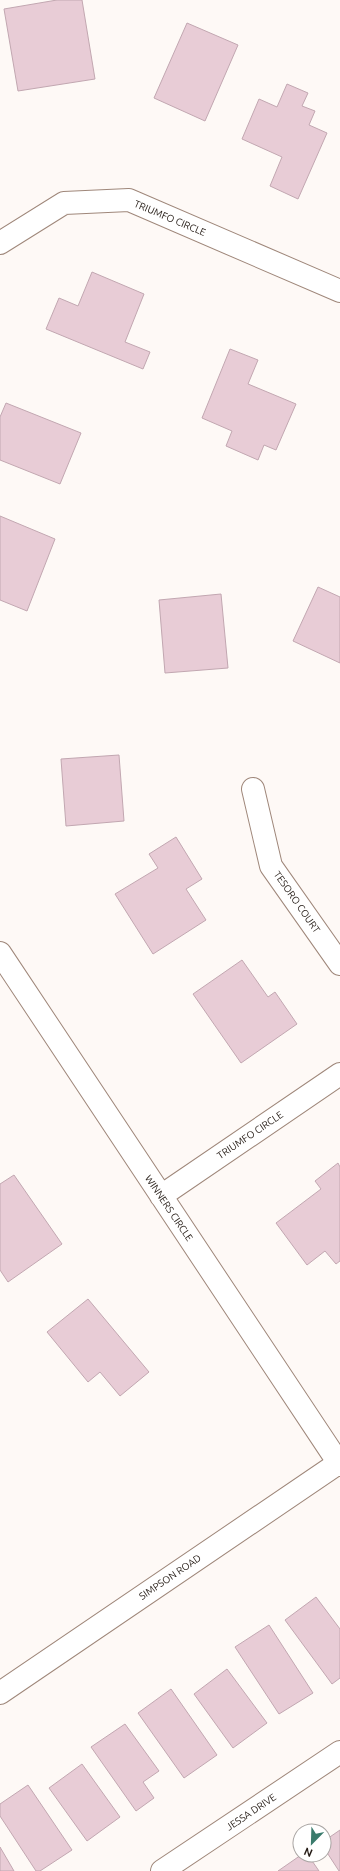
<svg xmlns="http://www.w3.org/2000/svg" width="340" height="1871" viewBox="0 0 340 1871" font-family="Ubuntu,sans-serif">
	<rect width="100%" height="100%" fill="#fef9f6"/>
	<path fill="#e8ccd6" stroke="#c2a7b1" d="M57 0H82L95 79 18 91 4 9Z
		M187 23 238 45 205 121 154 98Z
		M287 84 308 93 302 106 315 111 309 125 327 133 298 199 270 186 282 157 242 139 259 99 277 107Z
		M92 272 144 294 125 342 150 352 143 369 46 329 59 298 78 306Z
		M230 349 258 360 248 384 296 404 276 450 264 445 258 460 226 446 232 431 202 418Z
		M6 403 81 433 60 484 0 460V417Z
		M0 516 55 539 27 611 0 600Z
		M318 587 340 597V663L293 641Z
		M221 594 228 668 165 673 159 600Z
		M119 755 124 821 66 826 61 759Z
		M176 837 202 879 186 889 206 920 153 954 115 894 158 868 149 854Z
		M242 960 268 997 275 992 297 1024 241 1063 193 994Z
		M338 1163 340 1167V1261L336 1264 325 1251 307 1265 276 1223 321 1189 315 1181Z
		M14 1175 62 1244 8 1282 0 1270V1184Z
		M88 1299 149 1372 120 1396 100 1372 88 1382 47 1332Z
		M316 1597 340 1629V1678L332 1684 285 1620Z
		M269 1625 313 1693 279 1714 235 1647Z
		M227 1669 267 1723 233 1748 194 1694Z
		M171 1689 217 1755 184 1778 138 1713Z
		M125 1724 159 1771 143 1782 154 1798 136 1811 91 1747Z
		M82 1764 120 1817 87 1841 49 1788Z
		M28 1785 72 1850 40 1871H36L0 1816V1804Z
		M340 1830V1871H339L324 1848V1841Z
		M0 1847 14 1871H0Z
		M301 1855H308L319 1871H278Z"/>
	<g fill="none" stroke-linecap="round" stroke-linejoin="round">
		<g stroke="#9f877a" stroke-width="24">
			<path id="street" d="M0 243 64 203 129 200 340 291
				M253 789 271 866 340 964
				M0 953 340 1465
				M161 1196 340 1074
				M162 1871 340 1752"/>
		</g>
		<g stroke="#9f877a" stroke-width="24">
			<path id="secondary" d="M0 1693 340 1462"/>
		</g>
		<use href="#street" stroke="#fff" stroke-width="22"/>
		<use href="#secondary" stroke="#fff" stroke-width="22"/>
	</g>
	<g text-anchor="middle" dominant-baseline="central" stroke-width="3" stroke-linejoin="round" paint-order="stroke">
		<g font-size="10" fill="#251c16" stroke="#fff">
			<text transform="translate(170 218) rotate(23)">TRIUMFO CIRCLE</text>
			<text transform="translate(297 902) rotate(55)">TESORO COURT</text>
			<text transform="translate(250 1135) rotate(-34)">TRIUMFO CIRCLE</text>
			<text transform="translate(169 1208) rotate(56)">WINNERS CIRCLE</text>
			<text transform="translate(170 1577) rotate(-34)">SIMPSON ROAD</text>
			<text transform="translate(251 1812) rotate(-34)">JESSA DRIVE</text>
		</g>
	</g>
	<g transform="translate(312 1843) rotate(203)"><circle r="19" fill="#ffffff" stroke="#a8a4a2"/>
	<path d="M0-3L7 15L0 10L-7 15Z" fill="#3a7b6c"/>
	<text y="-6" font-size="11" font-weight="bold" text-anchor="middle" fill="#251c16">N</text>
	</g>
</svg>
